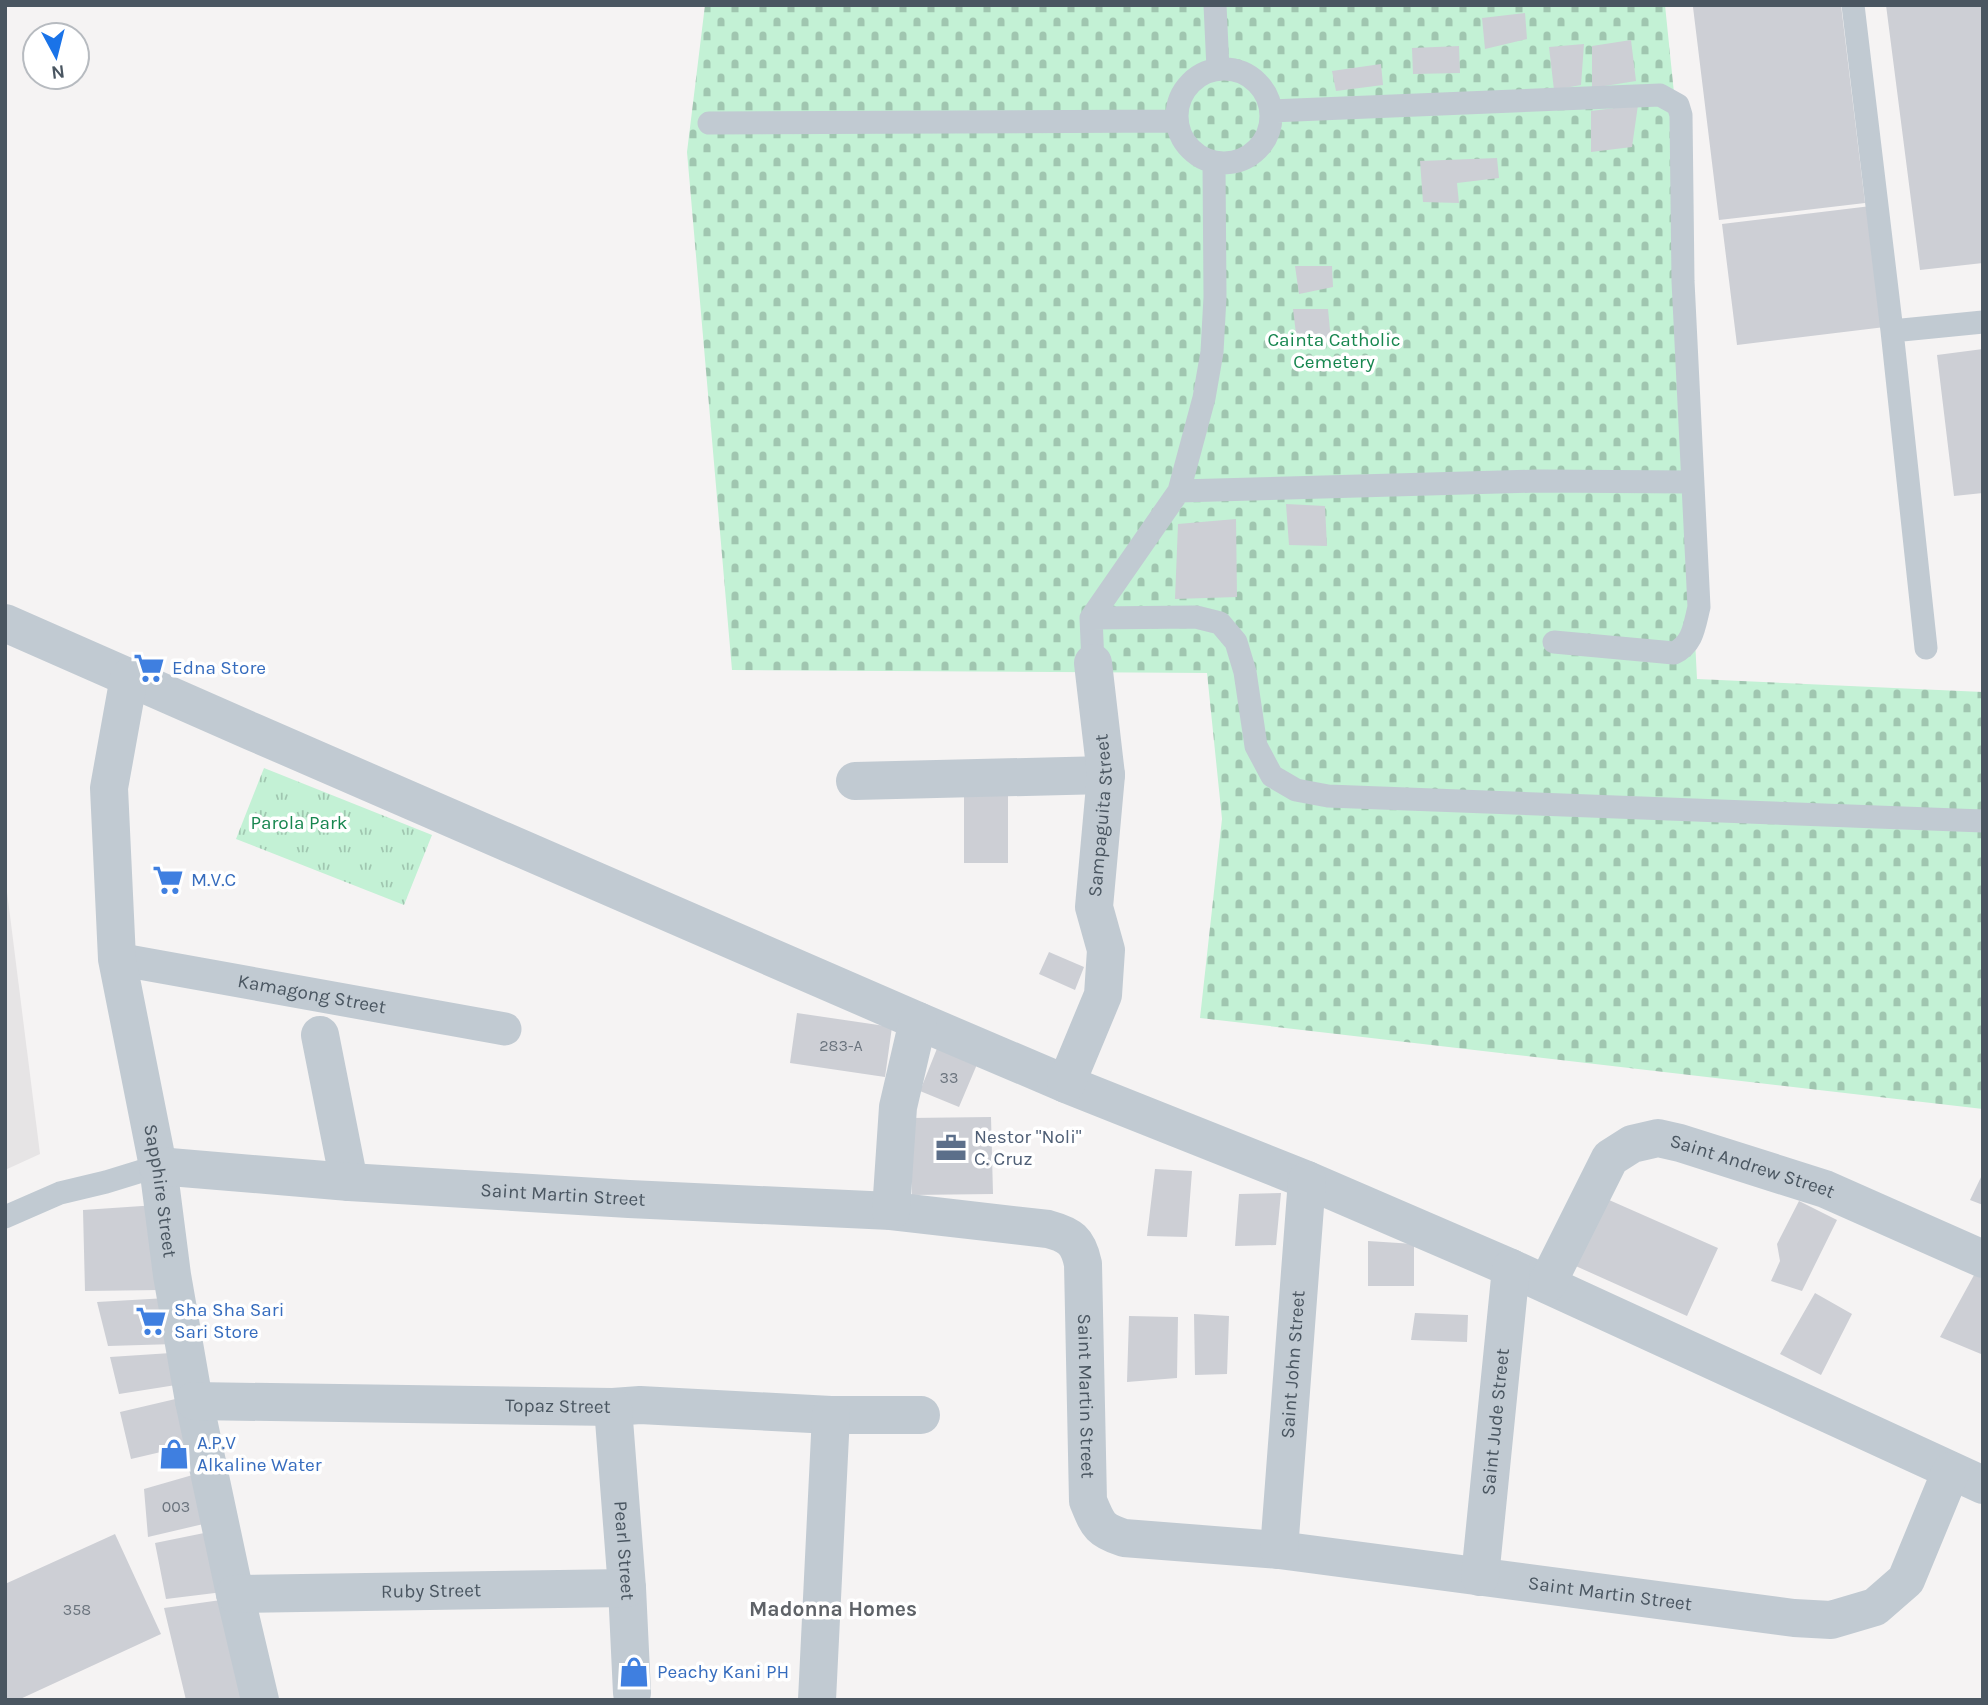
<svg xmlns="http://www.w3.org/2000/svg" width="1988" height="1705" viewBox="0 0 1988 1705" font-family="Karla,sans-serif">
	<defs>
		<pattern id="cemetery-stones" width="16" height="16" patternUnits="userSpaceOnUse" patternTransform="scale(1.75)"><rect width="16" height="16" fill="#c3f1d5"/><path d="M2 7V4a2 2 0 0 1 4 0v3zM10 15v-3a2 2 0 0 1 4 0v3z" fill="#a0c6b0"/></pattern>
		<pattern id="park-tufts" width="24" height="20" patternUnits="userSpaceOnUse" patternTransform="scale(1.75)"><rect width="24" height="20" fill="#c3f1d5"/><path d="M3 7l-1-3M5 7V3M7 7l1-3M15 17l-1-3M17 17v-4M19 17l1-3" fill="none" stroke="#a0c6b0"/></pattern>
	</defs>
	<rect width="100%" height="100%" fill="#f5f3f3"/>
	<path fill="#e6e4e5" d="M5 876 40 1154 5 1170Z"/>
	<path fill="url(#cemetery-stones)" d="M705 5H1665L1674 93 1680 341 1697 679 1983 692V1109L1200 1018 1222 819 1207 673 732 670 687 152Z"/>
	<path fill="url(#park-tufts)" d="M264 768 432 835 404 905 236 839Z"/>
	<path fill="#cdcfd5" d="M1708 5H1841L1865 203 1719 220 1693 7Z
		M1886 5H1983V263L1920 270Z
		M1525 13 1527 39 1485 49 1482 18Z
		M1631 40 1636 81 1592 88V46Z
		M1584 44 1581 85 1554 90 1549 47Z
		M1459 46 1460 73 1413 74 1412 48Z
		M1381 64 1383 85 1336 91 1332 71Z
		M1638 105 1632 147 1591 152V111Z
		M1497 158 1499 178 1457 183 1459 203 1423 202 1420 161Z
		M1871 206 1885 327 1737 345 1722 224Z
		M1295 266H1332L1333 287 1299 294Z
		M1293 309H1328L1331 341 1297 342Z
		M1983 349V493L1954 496 1937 355Z
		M1286 504 1325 506 1327 546 1289 545Z
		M1236 519 1237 597 1175 599 1178 524Z
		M964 794H1008V863H964Z
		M1049 952 1084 967 1075 990 1039 974Z
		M797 1013 892 1027 885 1077 790 1063Z
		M938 1046 978 1062 959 1107 920 1091Z
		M991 1117 993 1194 912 1195 910 1118Z
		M1155 1169 1192 1171 1187 1237 1147 1236Z
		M1983 1173V1205L1970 1200Z
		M1281 1193 1276 1245 1235 1246 1239 1194Z
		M1600 1196 1718 1248 1687 1316 1569 1263Z
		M1799 1201 1837 1220 1802 1291 1771 1281 1780 1261 1777 1244Z
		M157 1205 161 1290 85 1291 83 1210Z
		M1368 1241 1414 1244V1286H1368Z
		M1979 1266 1983 1268V1350L1981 1354 1940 1337Z
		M1815 1293 1852 1314 1821 1375 1780 1354Z
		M167 1298 175 1344 108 1346 97 1302Z
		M1415 1313 1468 1315 1467 1342 1411 1340Z
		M1194 1314 1229 1316 1227 1374 1195 1375Z
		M1129 1316 1178 1317 1177 1378 1127 1382Z
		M171 1353 176 1385 119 1394 110 1357Z
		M184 1397 195 1444 131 1459 120 1412Z
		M196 1474 212 1522 148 1537 144 1489Z
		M214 1531 223 1592 166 1599 155 1543Z
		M115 1534 161 1634 18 1700H5V1584Z
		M221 1600 251 1700H186L164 1608Z"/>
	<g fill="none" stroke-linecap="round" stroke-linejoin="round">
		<path stroke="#c1cad2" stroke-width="23" d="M1215 5 1218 69
			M1853 5 1892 331 1926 648
			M1177 116a47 47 0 1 1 94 0a47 47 0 1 1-94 0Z
			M1271 111 1660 95 1678 105 1681 115 1683 281 1699 607C1694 627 1693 644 1674 653L1554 642
			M709 123 1176 121
			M1892 331 1983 322
			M1179 491 1538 481 1692 482
			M1091 618 1196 617 1220 623 1236 642 1245 672 1256 746 1272 776 1296 790 1328 796 1983 821
			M1093 663 1091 618 1179 491 1204 398 1212 352 1215 297 1214 163
			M5 1217 60 1193 106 1182 158 1166"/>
		<path stroke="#c1cad2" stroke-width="33" id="s1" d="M117 959 505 1029"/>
		<g stroke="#c1cad2" stroke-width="38">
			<path d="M5 623 253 732 918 1021 1066 1084 1307 1180 1511 1268 1983 1485"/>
			<path id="s2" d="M129 677 109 788 117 959 158 1166 172 1275 194 1401 235 1594 260 1700"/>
			<path d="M855 781 1106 775"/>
			<path d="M320 1035 349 1182"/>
			<path id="s3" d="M1066 1084 1103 995 1106 950 1094 907 1106 775 1093 663"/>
			<path id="s4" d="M158 1166 349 1182 629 1199 891 1211 1048 1229C1070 1235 1078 1240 1083 1264L1088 1501C1098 1525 1099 1530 1124 1538L1279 1550 1794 1618 1831 1620 1875 1607 1906 1580 1951 1471"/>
			<path d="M891 1211 898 1107 918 1021"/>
			<path id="s5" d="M1547 1284 1610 1158 1632 1144 1658 1138 1680 1143 1825 1189 1983 1259"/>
			<path id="s6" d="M194 1401 613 1407 640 1405 831 1415H921"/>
			<path id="s7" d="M613 1407 627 1588 632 1693"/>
			<path id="s8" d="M1279 1550 1307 1180"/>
			<path id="s9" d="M1480 1577 1511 1268"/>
			<path id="s10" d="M235 1594 627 1588"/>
			<path d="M817 1700 831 1415"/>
		</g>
	</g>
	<defs>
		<g id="supermarket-bare" transform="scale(2.415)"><path d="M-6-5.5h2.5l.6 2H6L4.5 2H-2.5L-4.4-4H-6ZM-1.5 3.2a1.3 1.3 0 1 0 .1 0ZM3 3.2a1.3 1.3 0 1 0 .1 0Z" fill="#3f7fe0" stroke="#fff" stroke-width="2.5" paint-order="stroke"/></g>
		<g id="office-bare" transform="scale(2.415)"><path d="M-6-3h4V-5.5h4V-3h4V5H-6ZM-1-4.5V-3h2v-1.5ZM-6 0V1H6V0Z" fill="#5c6f8a" stroke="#fff" stroke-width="2.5" paint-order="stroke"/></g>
		<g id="shop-bare" transform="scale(2.415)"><path d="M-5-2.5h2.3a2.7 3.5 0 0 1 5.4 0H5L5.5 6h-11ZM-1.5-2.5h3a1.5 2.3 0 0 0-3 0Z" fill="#3f7fe0" stroke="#fff" stroke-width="2.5" paint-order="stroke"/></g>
	</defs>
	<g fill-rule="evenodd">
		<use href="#supermarket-bare" x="149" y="668"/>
		<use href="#supermarket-bare" x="168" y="880"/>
		<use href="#office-bare" x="951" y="1148"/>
		<use href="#supermarket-bare" x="151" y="1321"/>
		<use href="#shop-bare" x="174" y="1454"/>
		<use href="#shop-bare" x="634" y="1672"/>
	</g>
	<g text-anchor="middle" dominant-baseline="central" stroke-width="7" stroke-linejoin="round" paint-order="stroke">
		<g font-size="16" fill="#6b747e">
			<text x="841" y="1045">283-A</text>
			<text x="949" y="1077">33</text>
			<text x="176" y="1506">003</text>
			<text x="77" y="1609">358</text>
		</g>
		<g font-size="19" fill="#17864f" stroke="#fff">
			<text x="1334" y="340">Cainta Catholic<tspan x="1334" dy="22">Cemetery</tspan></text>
			<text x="299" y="823">Parola Park</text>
		</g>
		<g font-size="19" fill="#366cbe" stroke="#fff" text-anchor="start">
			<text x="172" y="668">Edna Store</text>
			<text x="191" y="880">M.V.C</text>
			<text x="174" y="1310">Sha Sha Sari<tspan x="174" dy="22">Sari Store</tspan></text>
			<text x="197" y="1443">A.P.V<tspan x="197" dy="22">Alkaline Water</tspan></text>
			<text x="657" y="1672">Peachy Kani PH</text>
		</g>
		<g font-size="19" fill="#4a5661" stroke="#fff">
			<text stroke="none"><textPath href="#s3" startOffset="278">Sampaguita Street</textPath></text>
			<text stroke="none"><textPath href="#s1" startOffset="198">Kamagong Street</textPath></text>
			<text stroke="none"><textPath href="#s5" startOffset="292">Saint Andrew Street</textPath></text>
			<text stroke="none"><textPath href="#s2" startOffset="520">Sapphire Street</textPath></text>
			<text stroke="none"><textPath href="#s4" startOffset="406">Saint Martin Street</textPath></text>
			<text stroke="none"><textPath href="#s8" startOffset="186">Saint John Street</textPath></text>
			<text stroke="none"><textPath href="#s4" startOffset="1078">Saint Martin Street</textPath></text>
			<text stroke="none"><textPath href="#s6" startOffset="364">Topaz Street</textPath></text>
			<text stroke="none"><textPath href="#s9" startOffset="156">Saint Jude Street</textPath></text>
			<text stroke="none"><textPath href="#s7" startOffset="144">Pearl Street</textPath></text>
			<text stroke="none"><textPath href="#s10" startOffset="196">Ruby Street</textPath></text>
			<text stroke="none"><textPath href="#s4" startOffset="1727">Saint Martin Street</textPath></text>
		</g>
		<g font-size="19" fill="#4e5e75" stroke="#fff" text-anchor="start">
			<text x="974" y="1137">Nestor "Noli"<tspan x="974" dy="22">C. Cruz</tspan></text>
		</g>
		<g font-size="21" font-weight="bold" fill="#5f6368" stroke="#fff">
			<text x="833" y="1609">Madonna Homes</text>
		</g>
	</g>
	<rect width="1988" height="1705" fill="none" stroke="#4a5661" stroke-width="14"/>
	<g transform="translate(56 56) rotate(173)"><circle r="33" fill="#ffffff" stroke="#b7bbc0" stroke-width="2"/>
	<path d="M0-5L12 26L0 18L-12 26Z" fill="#1a73e8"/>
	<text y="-10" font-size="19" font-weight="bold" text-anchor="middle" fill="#4a5661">N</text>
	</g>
</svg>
